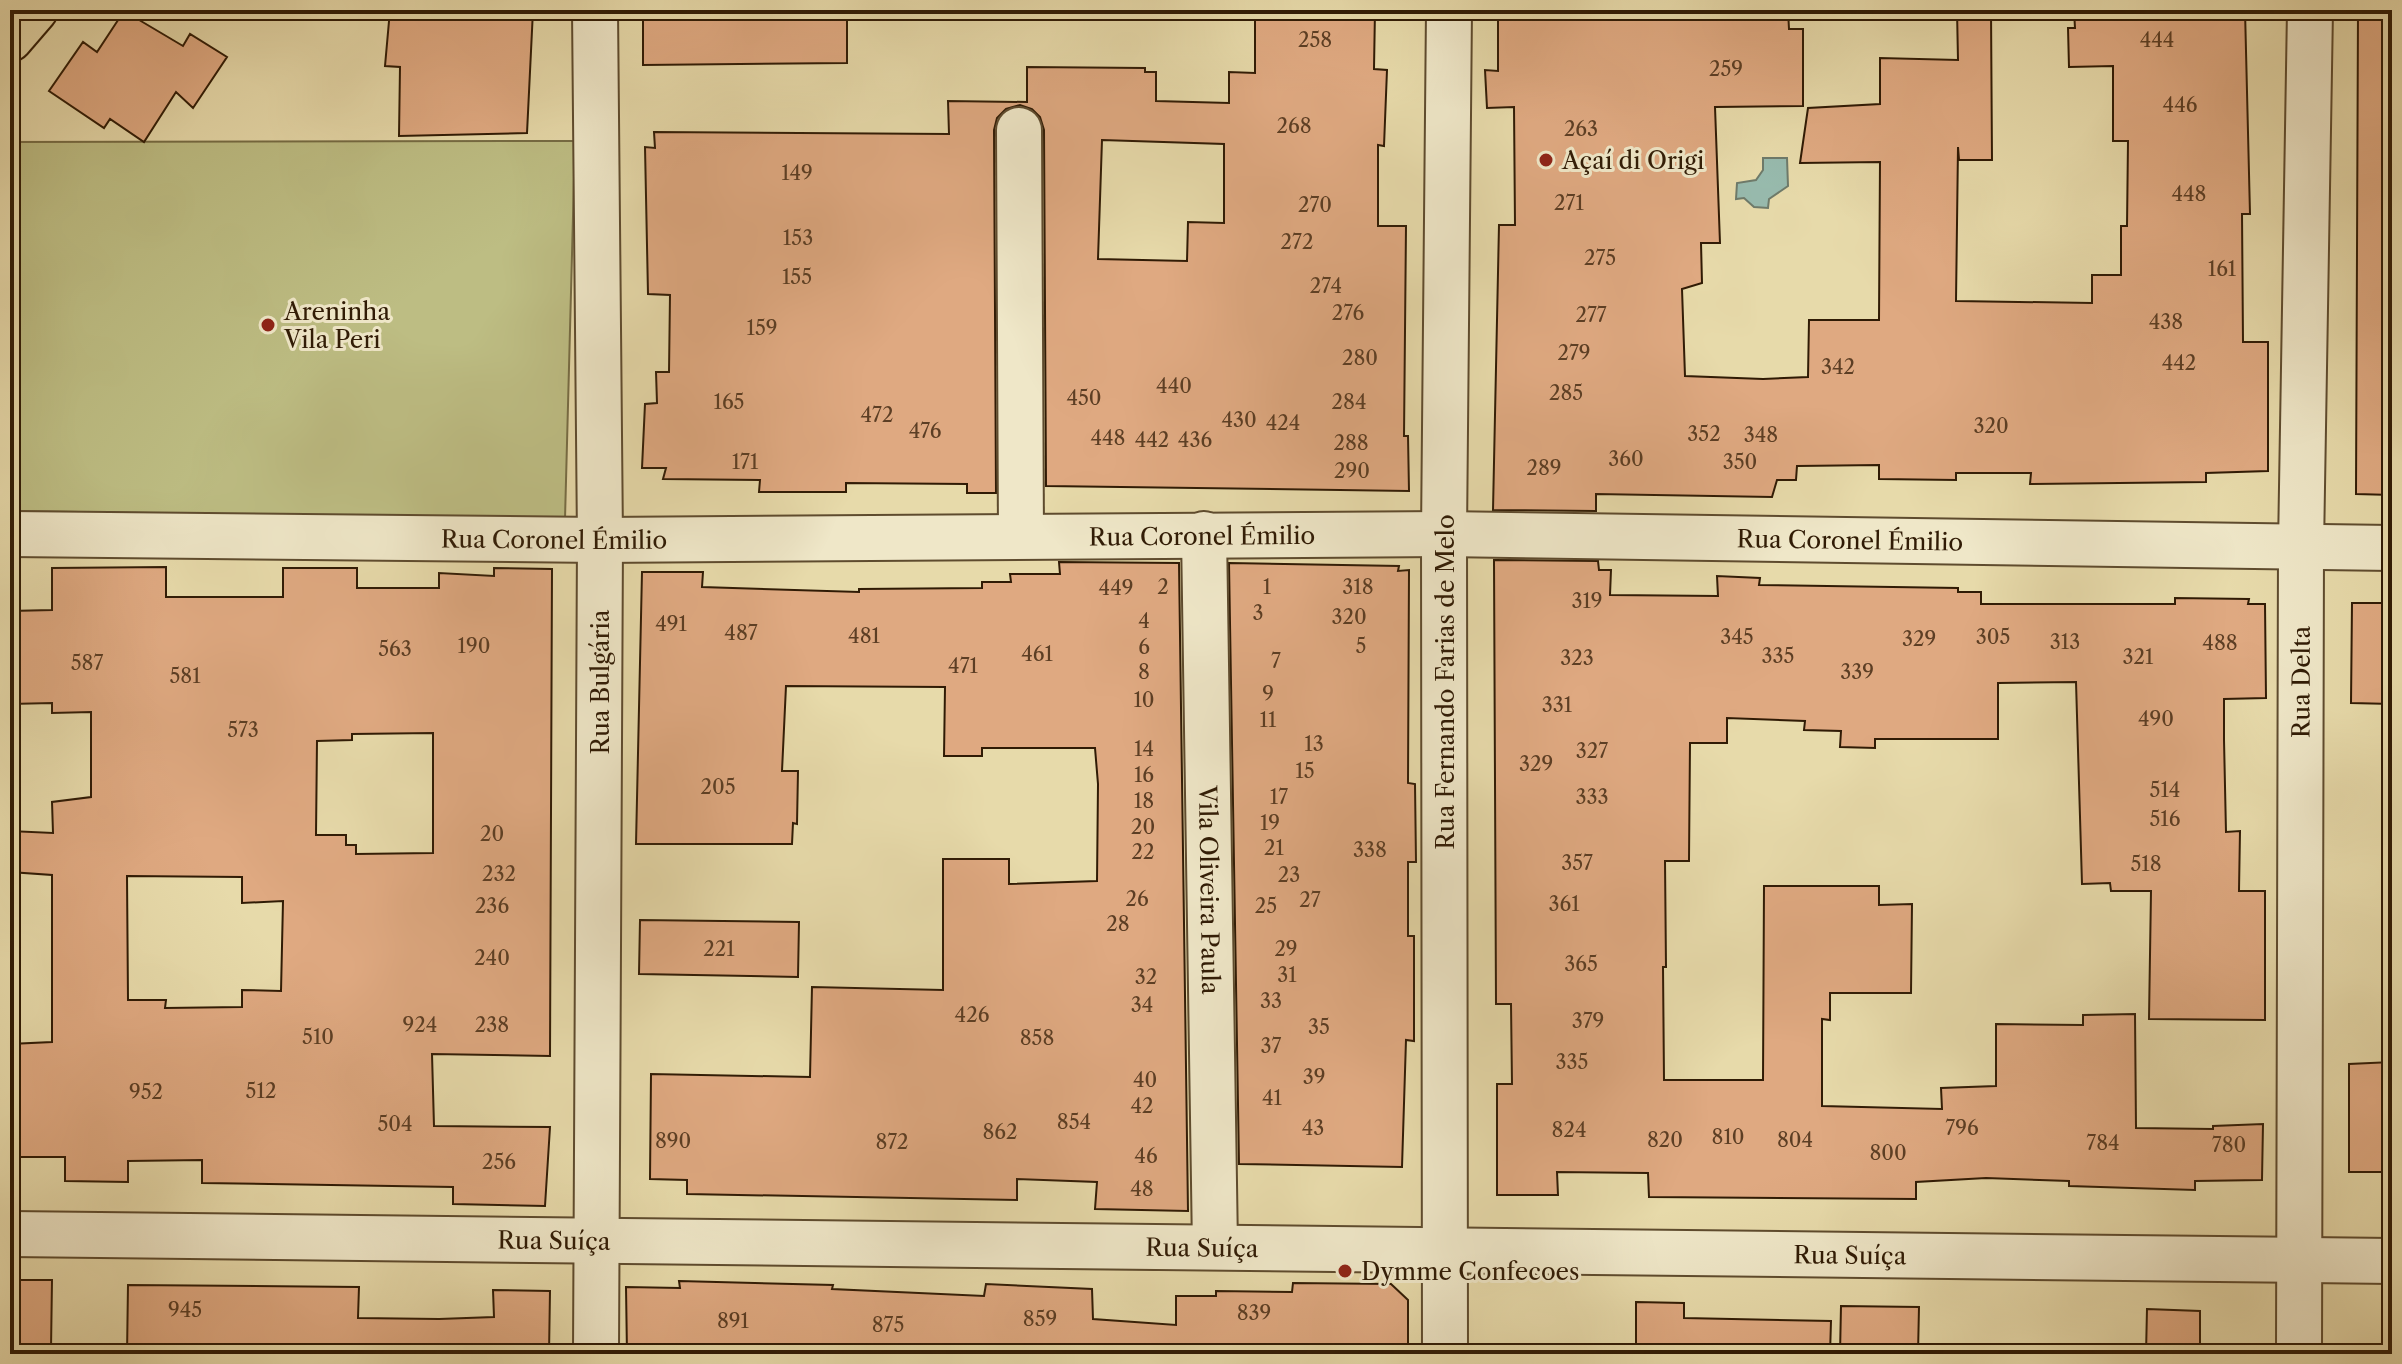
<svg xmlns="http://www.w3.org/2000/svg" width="2402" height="1364" viewBox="0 0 2402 1364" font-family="'Libre Caslon Text',serif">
	<rect width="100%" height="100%" fill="#e7daaa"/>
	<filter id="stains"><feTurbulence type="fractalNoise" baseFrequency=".0025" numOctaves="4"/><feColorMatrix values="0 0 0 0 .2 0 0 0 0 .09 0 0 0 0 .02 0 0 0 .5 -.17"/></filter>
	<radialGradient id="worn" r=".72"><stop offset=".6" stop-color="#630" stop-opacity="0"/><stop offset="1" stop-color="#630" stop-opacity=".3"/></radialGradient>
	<path fill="#bdbd83" stroke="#766c44" stroke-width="2" d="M575 141 565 519 10 511V142Z"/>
	<path fill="#97baad" stroke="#6e7a6a" stroke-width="2" d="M1763 158H1787L1788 186 1769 199 1768 208 1754 207 1744 198 1736 199 1737 183 1756 180 1763 170Z"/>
	<path fill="#dfa981" stroke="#301b05" stroke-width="2" fill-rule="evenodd" d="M390 10H533L527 133 399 136 400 67 385 66Z
		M643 10H847V63L643 65Z
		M1255 10H1375L1374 69 1387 70 1384 146 1378 145V226H1406L1404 436H1408L1409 491 1046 486 1044 130 1040 117 1032 109 1020 105 1006 109 997 118 994 130 996 493H967V484L846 483V492H759L760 480 663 479 666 468H642L645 404 657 403 656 372H669L670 295 648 294 645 147 655 148 654 132 949 134 948 101 1027 102V67L1145 68V72H1156V101L1229 103V72L1255 73ZM1102 140 1224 144V223L1188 222 1187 261 1098 259Z
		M1498 10H1788L1789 29H1803V106L1715 107 1720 243H1701L1702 283 1682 289 1685 376 1763 379 1808 377 1809 320H1879L1880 162 1800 163 1808 108 1880 104V58L1958 60 1957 10H1991L1992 160H1959L1958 147 1956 301 2092 303V275H2121V226H2127L2128 141H2113V66L2069 67 2068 28H2075L2074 10H2245L2250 214H2242L2243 342H2268V471L2206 473V482L2030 484 2031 473H1956V480L1879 479V465L1797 466 1796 480H1777L1772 497 1596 494V511L1493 510 1499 225H1515L1514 107 1487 108 1485 70 1498 71Z
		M2358 10H2392V495L2356 494Z
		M124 11 183 46 190 34 227 57 193 108 176 92 144 142 110 119 104 128 49 91 83 42 97 52Z
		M1494 560 1598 561 1599 570H1611L1610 595 1718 596 1717 576 1760 578 1759 585 1958 588V592H1981V604H2175V598L2249 599 2248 604H2265L2266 698 2224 699V740L2226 832 2240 831 2239 891H2265V1020L2149 1019 2151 891H2111L2110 883 2082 884 2076 682 1998 683V739H1875V748L1840 747 1841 731 1804 730 1805 721 1727 718V743H1690L1689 861H1665L1666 967H1663L1664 1080H1763L1764 886H1879V905L1912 904 1911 993H1830V1020L1822 1019V1106L1942 1109 1941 1088 1996 1086V1024L2083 1025V1015L2135 1014 2136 1128 2213 1129V1126L2263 1124 2262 1180 2195 1181V1190L2069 1186V1181L1986 1178 1916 1182V1199L1649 1197 1648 1173 1557 1172 1558 1195H1497V1084H1512L1511 1004H1496Z
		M1059 562 1179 563 1188 1211 1095 1209 1097 1182 1017 1179V1200L687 1194V1180L650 1179 651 1074 810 1077 812 987 943 990V859H1009V884L1097 881 1098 784 1095 748H982V756H944L945 687 786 686 782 771H798L797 824 793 823 792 844H636L642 572H703L702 587 859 592V589L982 588V582H1011L1010 574H1060Z
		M1229 563 1399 566 1398 571 1409 570 1408 783 1415 784 1416 862H1408V936H1414V1041L1406 1040 1402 1167 1239 1164Z
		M166 567V597H283V568H357V588H439V573L494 576V568L552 569 550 1056 432 1054 434 1126 550 1127 545 1206 453 1204V1187L202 1183V1160L128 1161V1182L65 1181V1157H10V1044L52 1042V875L10 872V831L53 833 52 802 91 797V712L52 713V703L10 704V611L52 610V568ZM433 733V853L356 854V845H346V835H316L317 741 352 740V734ZM127 876 242 877V903L283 901 281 991 242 990V1007L165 1008 166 1000H128Z
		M2352 603H2392V704L2351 703Z
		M640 920 799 922 798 977 639 974Z
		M2392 1062V1172H2349V1064Z
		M10 1280H52L51 1349H10Z
		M679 1281 833 1285 832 1289 984 1296 986 1284 1092 1289 1093 1319 1176 1325V1296H1216V1291L1292 1292 1293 1283 1391 1284 1408 1300V1354H627L626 1287 680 1288Z
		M128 1285 359 1287 358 1318 439 1319 494 1317 493 1290 550 1291 549 1354H127Z
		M1636 1302 1684 1303V1318L1831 1321 1830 1354H1636Z
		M1841 1306 1919 1307 1918 1354H1840Z
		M2147 1309 2200 1311V1354H2146Z"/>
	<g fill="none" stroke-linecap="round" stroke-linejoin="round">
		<g stroke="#5e4b2e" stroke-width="48">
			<g id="minor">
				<path d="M595 10 600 540 596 1354"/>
				<path d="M1019 130 1021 536"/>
				<path id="s1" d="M10 534 600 540 1444 534 2392 548"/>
				<path id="s2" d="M1204 534 1215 1247"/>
				<path id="s3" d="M10 1234 2392 1261"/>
				<path d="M1445 1354 1444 534 1449 10"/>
				<path id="s4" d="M2299 1354 2301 547 2310 10"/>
			</g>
		</g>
		<g stroke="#301b05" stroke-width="48">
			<path id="major" d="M10 39 35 10"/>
		</g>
		<use href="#minor" stroke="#efe7c8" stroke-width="44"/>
		<use href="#major" stroke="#e7daaa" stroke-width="44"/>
	</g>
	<g fill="#8f2418" stroke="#efe7c8" stroke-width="3">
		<circle cx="1546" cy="160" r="8"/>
		<circle cx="268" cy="325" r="8"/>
		<circle cx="1345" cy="1271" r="8"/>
	</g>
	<g text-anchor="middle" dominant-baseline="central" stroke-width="6" stroke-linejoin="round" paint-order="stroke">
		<g font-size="20" fill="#5c3e24">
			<text x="1315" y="40">258</text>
			<text x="2157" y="40">444</text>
			<text x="1726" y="69">259</text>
			<text x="2180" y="105">446</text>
			<text x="1294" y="126">268</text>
			<text x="1581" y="129">263</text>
			<text x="797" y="173">149</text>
			<text x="2189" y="194">448</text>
			<text x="1569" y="203">271</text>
			<text x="1315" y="205">270</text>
			<text x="798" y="238">153</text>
			<text x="1297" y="242">272</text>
			<text x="1600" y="258">275</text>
			<text x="2222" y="269">161</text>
			<text x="797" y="277">155</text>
			<text x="1326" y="286">274</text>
			<text x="1348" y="313">276</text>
			<text x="1591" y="315">277</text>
			<text x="2166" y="322">438</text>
			<text x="762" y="328">159</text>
			<text x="1574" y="353">279</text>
			<text x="1360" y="358">280</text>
			<text x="2179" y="363">442</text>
			<text x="1838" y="367">342</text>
			<text x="1174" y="386">440</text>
			<text x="1566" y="393">285</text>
			<text x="1084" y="398">450</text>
			<text x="729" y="402">165</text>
			<text x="1349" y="402">284</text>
			<text x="877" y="415">472</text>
			<text x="1239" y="420">430</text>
			<text x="1283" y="423">424</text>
			<text x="1991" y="426">320</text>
			<text x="925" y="431">476</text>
			<text x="1704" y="434">352</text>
			<text x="1761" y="435">348</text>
			<text x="1108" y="438">448</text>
			<text x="1152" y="440">442</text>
			<text x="1195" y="440">436</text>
			<text x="1351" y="443">288</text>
			<text x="1626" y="459">360</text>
			<text x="745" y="462">171</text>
			<text x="1740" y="462">350</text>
			<text x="1544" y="468">289</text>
			<text x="1352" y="471">290</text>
			<text x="1163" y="587">2</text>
			<text x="1267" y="587">1</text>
			<text x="1358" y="587">318</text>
			<text x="1116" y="588">449</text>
			<text x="1587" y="601">319</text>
			<text x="1258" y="613">3</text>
			<text x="1349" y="617">320</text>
			<text x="1144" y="621">4</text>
			<text x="671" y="624">491</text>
			<text x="741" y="633">487</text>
			<text x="864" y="636">481</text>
			<text x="1737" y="637">345</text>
			<text x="1993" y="637">305</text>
			<text x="1919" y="639">329</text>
			<text x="2065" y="642">313</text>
			<text x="2220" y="643">488</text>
			<text x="474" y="646">190</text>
			<text x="1361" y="646">5</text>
			<text x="1144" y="647">6</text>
			<text x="395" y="649">563</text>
			<text x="1037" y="654">461</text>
			<text x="1778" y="656">335</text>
			<text x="2138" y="657">321</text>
			<text x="1577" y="658">323</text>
			<text x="1276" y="661">7</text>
			<text x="87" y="663">587</text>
			<text x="963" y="666">471</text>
			<text x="1144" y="672">8</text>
			<text x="1857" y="672">339</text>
			<text x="185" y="676">581</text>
			<text x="1268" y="694">9</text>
			<text x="1144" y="700">10</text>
			<text x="1557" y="705">331</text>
			<text x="2156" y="719">490</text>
			<text x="1268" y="720">11</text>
			<text x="243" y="730">573</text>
			<text x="1314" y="744">13</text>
			<text x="1144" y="749">14</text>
			<text x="1592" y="751">327</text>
			<text x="1536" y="764">329</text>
			<text x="1305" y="771">15</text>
			<text x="1144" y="775">16</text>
			<text x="718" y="787">205</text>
			<text x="2165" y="790">514</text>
			<text x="1279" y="797">17</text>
			<text x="1592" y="797">333</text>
			<text x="1144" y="801">18</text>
			<text x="2165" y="819">516</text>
			<text x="1270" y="823">19</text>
			<text x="1143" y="827">20</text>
			<text x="492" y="834">20</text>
			<text x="1274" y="848">21</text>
			<text x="1370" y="850">338</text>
			<text x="1143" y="852">22</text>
			<text x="1577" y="863">357</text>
			<text x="2146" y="864">518</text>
			<text x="499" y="874">232</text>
			<text x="1289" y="875">23</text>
			<text x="1137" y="899">26</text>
			<text x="1310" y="900">27</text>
			<text x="1564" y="904">361</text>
			<text x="492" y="906">236</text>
			<text x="1266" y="906">25</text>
			<text x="1118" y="924">28</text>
			<text x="719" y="949">221</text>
			<text x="1286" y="949">29</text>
			<text x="492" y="958">240</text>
			<text x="1581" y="964">365</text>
			<text x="1287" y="975">31</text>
			<text x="1146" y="977">32</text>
			<text x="1271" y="1001">33</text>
			<text x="1142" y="1005">34</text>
			<text x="972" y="1015">426</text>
			<text x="1588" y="1021">379</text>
			<text x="420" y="1025">924</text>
			<text x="492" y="1025">238</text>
			<text x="1319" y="1027">35</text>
			<text x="318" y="1037">510</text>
			<text x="1037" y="1038">858</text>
			<text x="1271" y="1046">37</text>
			<text x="1572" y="1062">335</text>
			<text x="1314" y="1077">39</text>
			<text x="1145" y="1080">40</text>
			<text x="261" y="1091">512</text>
			<text x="146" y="1092">952</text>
			<text x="1272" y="1098">41</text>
			<text x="1142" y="1106">42</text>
			<text x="1074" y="1122">854</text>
			<text x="395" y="1124">504</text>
			<text x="1313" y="1128">43</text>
			<text x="1962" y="1128">796</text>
			<text x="1569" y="1130">824</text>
			<text x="1000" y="1132">862</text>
			<text x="1728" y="1137">810</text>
			<text x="1665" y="1140">820</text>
			<text x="1795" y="1140">804</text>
			<text x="673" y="1141">890</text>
			<text x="892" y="1142">872</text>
			<text x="2103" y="1143">784</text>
			<text x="2229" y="1145">780</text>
			<text x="1888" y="1153">800</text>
			<text x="1146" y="1156">46</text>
			<text x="499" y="1162">256</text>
			<text x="1142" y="1189">48</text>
			<text x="185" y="1310">945</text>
			<text x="1254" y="1313">839</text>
			<text x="1040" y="1319">859</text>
			<text x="733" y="1321">891</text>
			<text x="888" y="1325">875</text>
		</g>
		<g font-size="24" fill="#301b05" stroke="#efe7c8" text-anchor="start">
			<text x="1562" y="160">Açaí di Origi</text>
			<text x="284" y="311">Areninha<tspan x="284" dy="28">Vila Peri</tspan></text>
			<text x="1361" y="1271">Dymme Confecoes</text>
		</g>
		<g font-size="24" fill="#301b05" stroke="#efe7c8">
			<text stroke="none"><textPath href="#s1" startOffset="1192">Rua Coronel Émilio</textPath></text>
			<text stroke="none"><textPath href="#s1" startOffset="544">Rua Coronel Émilio</textPath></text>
			<text stroke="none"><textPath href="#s1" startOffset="1840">Rua Coronel Émilio</textPath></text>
			<text transform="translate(600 682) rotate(-90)">Rua Bulgária</text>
			<text transform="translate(1445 682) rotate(-90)">Rua Fernando Farias de Melo</text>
			<text stroke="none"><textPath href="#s4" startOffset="672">Rua Delta</textPath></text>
			<text stroke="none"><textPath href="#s2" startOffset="356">Vila Oliveira Paula</textPath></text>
			<text stroke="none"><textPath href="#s3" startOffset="544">Rua Suíça</textPath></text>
			<text stroke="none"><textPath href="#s3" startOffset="1192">Rua Suíça</textPath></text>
			<text stroke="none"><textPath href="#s3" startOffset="1840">Rua Suíça</textPath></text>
		</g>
	</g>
	<rect width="2402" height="1364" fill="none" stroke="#e7daaa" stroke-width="40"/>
	<rect x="12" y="12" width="2378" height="1340" fill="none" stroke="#301b05" stroke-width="4"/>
	<rect x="20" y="20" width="2362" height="1324" fill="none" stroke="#301b05" stroke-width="2"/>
	<rect width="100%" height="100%" filter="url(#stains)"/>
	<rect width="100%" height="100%" fill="url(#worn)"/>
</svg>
